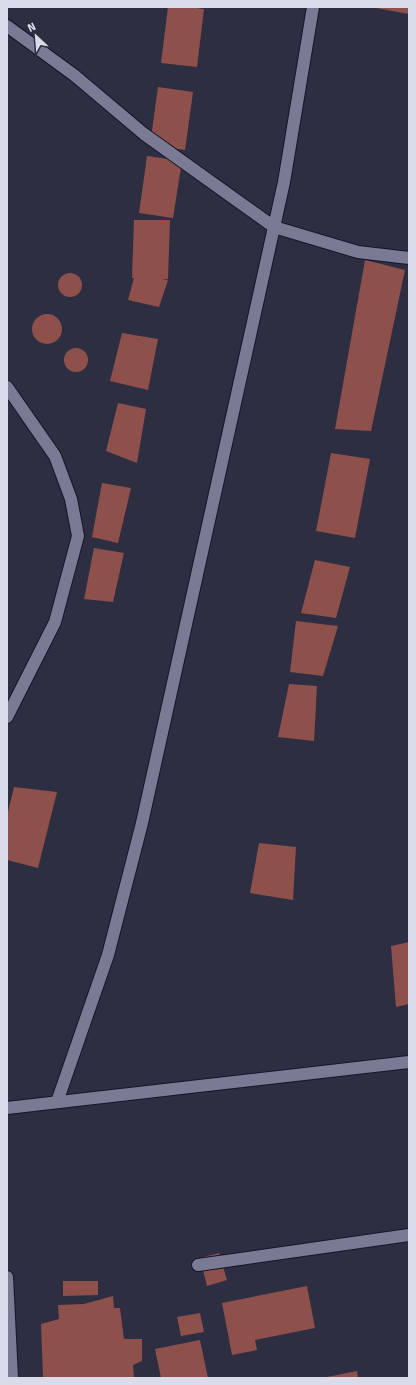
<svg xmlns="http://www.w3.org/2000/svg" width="416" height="1385" viewBox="0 0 416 1385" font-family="'Fira Sans',sans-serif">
	<rect width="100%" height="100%" fill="#2e2e43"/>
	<path fill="#8d504a" d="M168 7H188L204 9 197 67 161 63Z
		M376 7H409V14L376 8Z
		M158 87 193 92 185 150 150 145Z
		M147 156 182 161 173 218 139 213Z
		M134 220H170L168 279H162L168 280 159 307 128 300 134 278H132Z
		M365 260 405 270 371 431 335 429Z
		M58 285a12 12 0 1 1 24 0a12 12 0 1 1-24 0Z
		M32 329a15 15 0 1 1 30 0a15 15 0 1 1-30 0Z
		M122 333 158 339 148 390 110 381Z
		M64 360a12 12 0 1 1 24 0a12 12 0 1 1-24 0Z
		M118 403 146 409 137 463 106 451Z
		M331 453 370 459 355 538 316 531Z
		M102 483 131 488 118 543 92 537Z
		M94 548 124 553 113 602 84 599Z
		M315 560 350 567 336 618 301 613Z
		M296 621 338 626 323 676 290 672Z
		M289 684 317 686 314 741 278 737Z
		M14 787 57 792 38 868 7 860V816Z
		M259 843 296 847 293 900 250 893Z
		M409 942V1004L396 1007 391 946Z
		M219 1253 227 1280 207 1286 200 1258Z
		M63 1281H98V1295L63 1296Z
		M307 1286 315 1328 255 1340 257 1350 232 1355 222 1303Z
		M113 1296 114 1308H120L124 1339H142V1361L133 1365 134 1378H43L41 1324 59 1319 58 1305 84 1304Z
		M200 1313 204 1332 181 1336 177 1317Z
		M200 1340 208 1378H161L155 1349Z
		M357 1371 358 1378H328L327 1377Z"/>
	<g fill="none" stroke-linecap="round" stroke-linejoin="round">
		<g stroke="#161529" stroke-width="14">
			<path id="street" d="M7 26 74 75 144 134 274 227 358 252 409 258
				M7 387 55 456 71 499 78 536 55 622 7 717
				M57 1102 108 955 142 823 284 182 313 7
				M198 1265 409 1235
				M7 1277 12 1378"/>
		</g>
		<g stroke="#161529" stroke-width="14">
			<path id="secondary" d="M7 1108 409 1062"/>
		</g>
		<use href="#street" stroke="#7a7a94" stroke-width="12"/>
		<use href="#secondary" stroke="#7a7a94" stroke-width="12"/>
	</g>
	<rect width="416" height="1385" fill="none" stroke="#dbdcea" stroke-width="16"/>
	<g transform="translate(36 36) rotate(334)" stroke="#2e2e43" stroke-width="3" paint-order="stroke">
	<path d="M0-3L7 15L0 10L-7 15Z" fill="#dbdcea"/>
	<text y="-6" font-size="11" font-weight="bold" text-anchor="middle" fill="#dbdcea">N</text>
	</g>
</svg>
